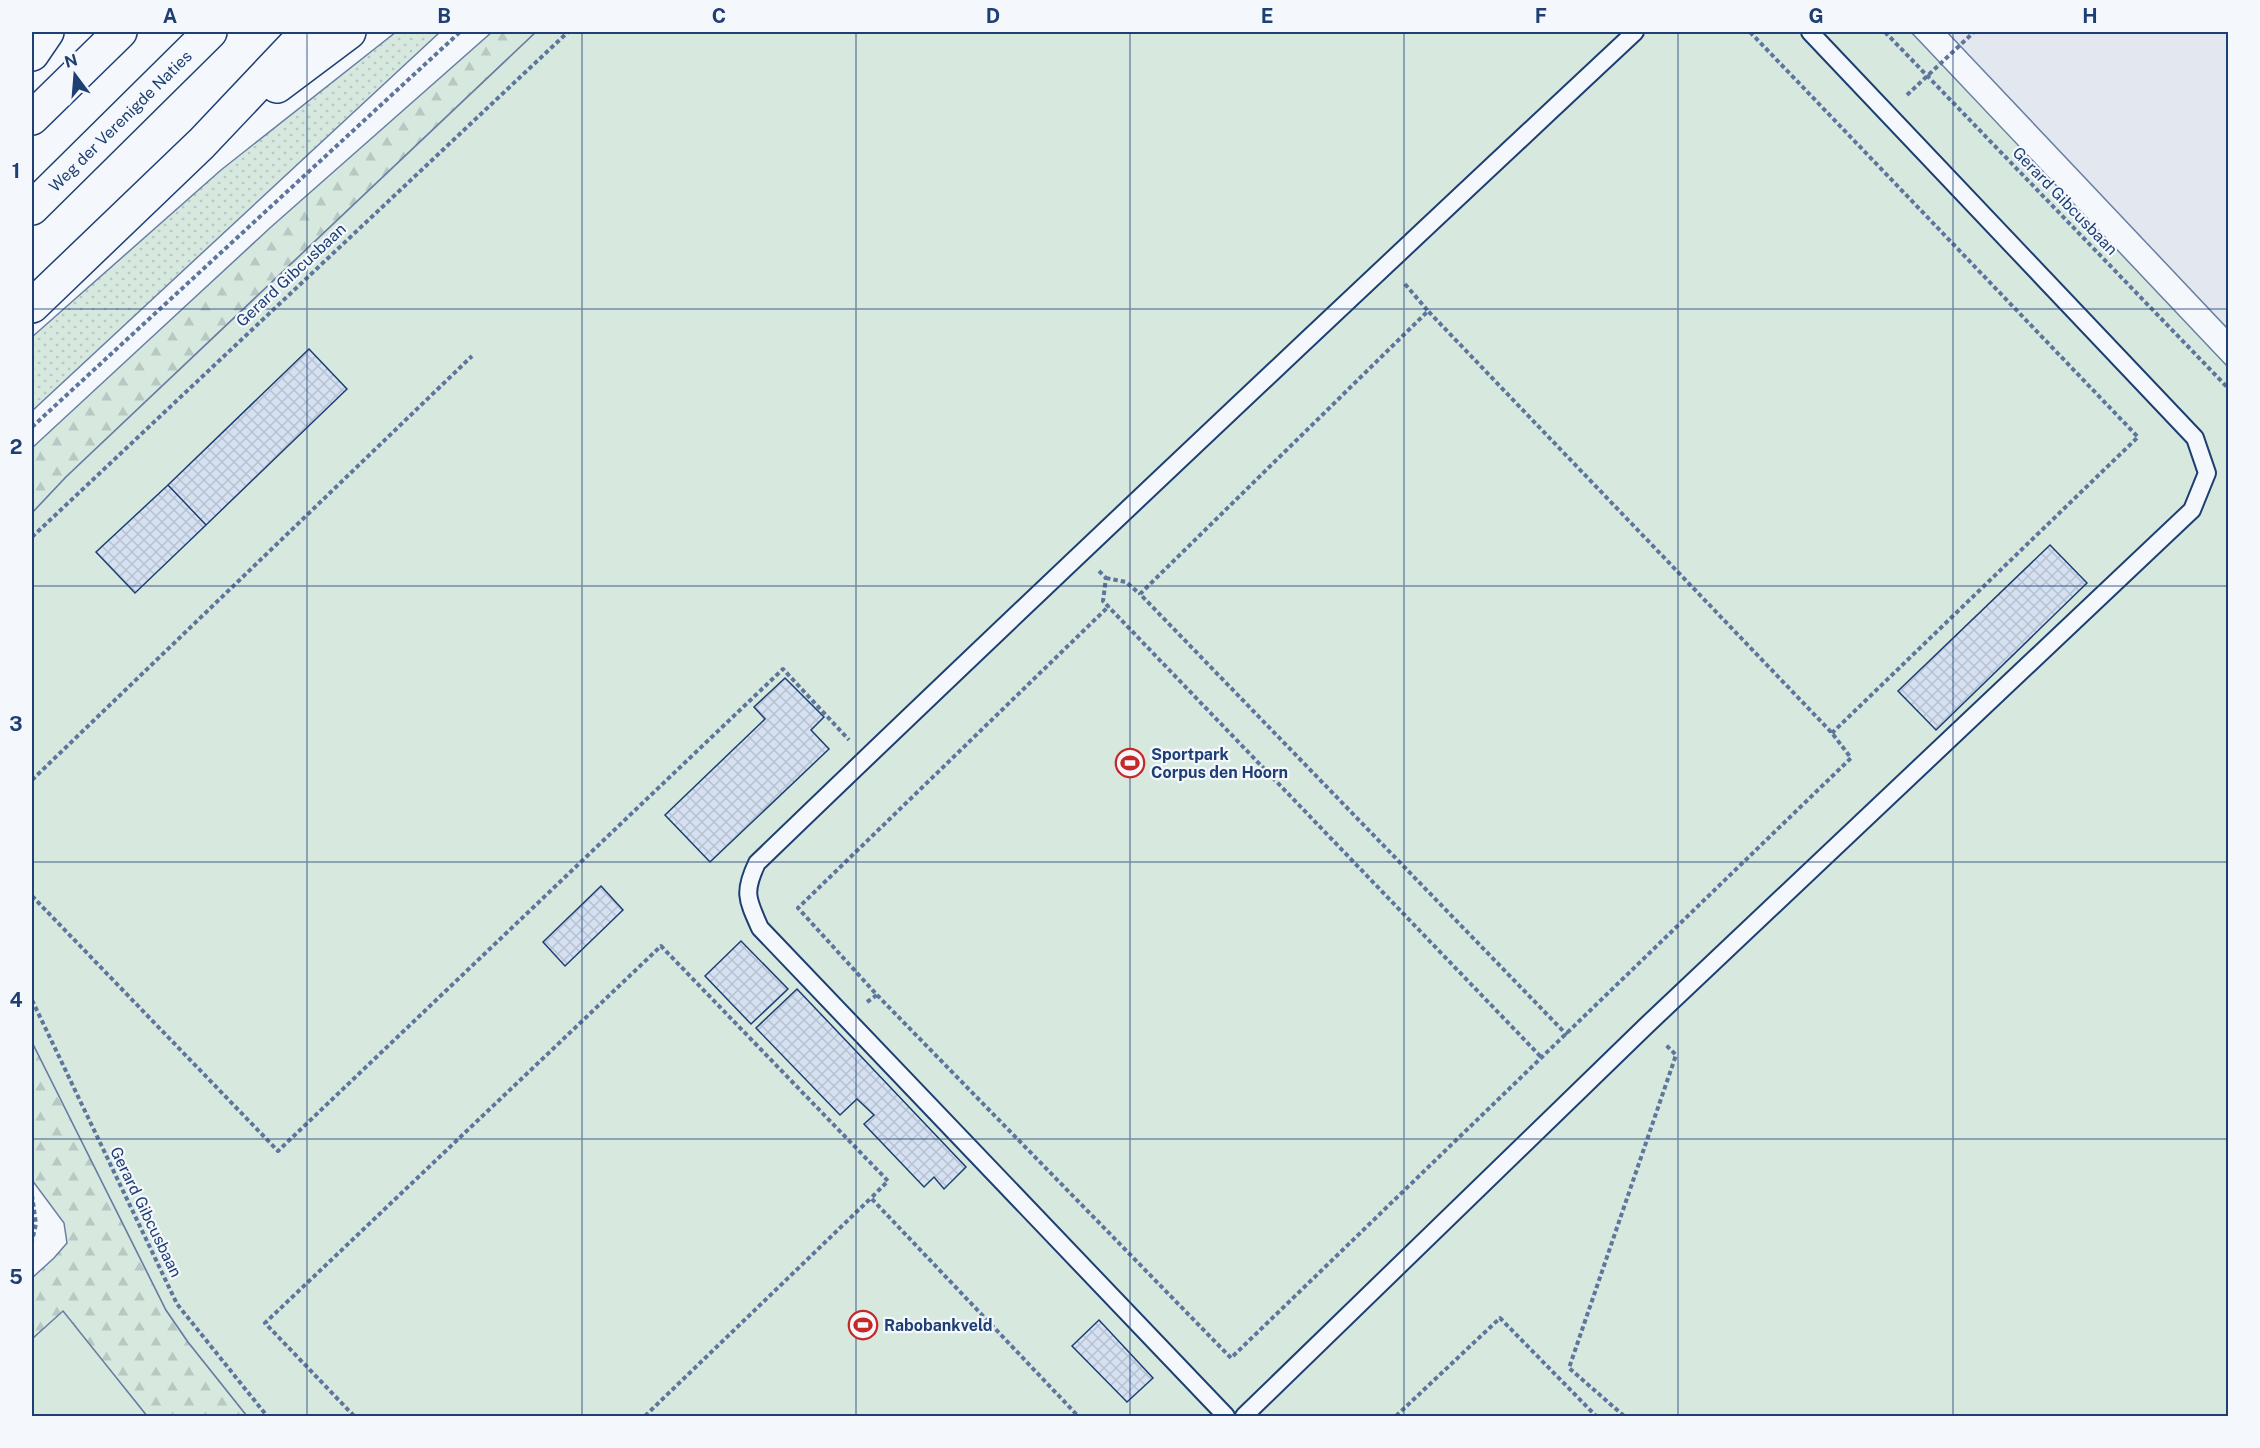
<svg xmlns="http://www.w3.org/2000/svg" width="2260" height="1448" viewBox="0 0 2260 1448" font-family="'Public Sans',sans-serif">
	<defs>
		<pattern id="grass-dots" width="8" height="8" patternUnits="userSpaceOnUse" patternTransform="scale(1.5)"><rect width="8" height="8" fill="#d7e8df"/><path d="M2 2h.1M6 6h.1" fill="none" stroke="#b8c8c3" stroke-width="1.8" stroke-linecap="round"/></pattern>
		<pattern id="forest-firs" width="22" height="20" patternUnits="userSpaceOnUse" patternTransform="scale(1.5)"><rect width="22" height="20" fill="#d7e8df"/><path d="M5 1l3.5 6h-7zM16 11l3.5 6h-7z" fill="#b8c8c3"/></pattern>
		<pattern id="building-cross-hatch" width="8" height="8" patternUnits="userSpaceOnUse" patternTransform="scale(1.5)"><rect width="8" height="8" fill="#d5e0f0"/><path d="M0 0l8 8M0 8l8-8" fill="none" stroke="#b6c1d1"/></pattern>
	</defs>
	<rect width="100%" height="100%" fill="#f4f7fb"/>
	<path fill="url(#grass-dots)" stroke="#687fa3" stroke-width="1.5" d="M396 32H440L32 411V337L221 170Z"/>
	<path fill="url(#forest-firs)" stroke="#687fa3" stroke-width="1.5" d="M492 32H536L66 477 32 513V448L271 227Z
		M32 1042 166 1310 188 1342 247 1416H147L63 1312 32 1339V1278L54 1258 67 1243 64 1223 32 1180Z"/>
	<path fill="#d7e8df" stroke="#687fa3" stroke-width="1.5" d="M536 32H1911L2228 367V1416H247L188 1342 166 1310 32 1042V513L66 477Z
		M63 1311 147 1416H32V1339Z"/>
	<path fill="#e3e8f0" stroke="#687fa3" stroke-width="1.5" d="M1947 32H2228V329Z"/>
	<path fill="url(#building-cross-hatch)" stroke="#1d3f73" stroke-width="1.5" d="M309 349 347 389 206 525 168 485Z
		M168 485 206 525 135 593 96 552Z
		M2050 545 2087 583 1936 730 1898 691Z
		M785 678 824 717 811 730 829 749 710 862 665 815 765 719 754 707Z
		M601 886 623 910 565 966 543 942Z
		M741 941 788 989 751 1024 705 976Z
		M797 989 966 1167 944 1189 934 1177 924 1187 864 1124 874 1115 857 1099 840 1115 756 1028Z
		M1099 1320 1153 1378 1127 1402 1072 1346Z"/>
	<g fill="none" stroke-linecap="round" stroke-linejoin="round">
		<g stroke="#1d3f73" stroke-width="20">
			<path id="lane" d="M1226 1416 760 928C747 899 743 892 757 863 1047 583 1341 307 1635 32
				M1244 1416 1647 1025 2192 510 2207 473 2195 438 1810 32"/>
		</g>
		<g stroke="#1d3f73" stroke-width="36">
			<g id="highway">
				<path d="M32 54 47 32"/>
				<path d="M277 86 349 32"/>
				<path d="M32 118 120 32"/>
				<path id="s1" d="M32 208 210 32"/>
				<path d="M32 306 202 143 307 32"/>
			</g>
		</g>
		<path stroke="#5e769c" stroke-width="4" stroke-dasharray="4.5 3" stroke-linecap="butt" d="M1750 32 2138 437 1832 733
			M1885 32 2228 388
			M1907 95 1974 32
			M1405 284 1428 311
			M32 427 460 32
			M32 537 568 32
			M1099 571 1106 578 1103 601 1541 1057
			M1106 578 1126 582 1140 594
			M32 780 472 356
			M32 896 278 1151 783 669 849 740
			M877 995 1231 1358 1851 758 1832 733 1428 311 1140 594 1567 1035
			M32 1000 177 1304 267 1416
			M867 1002 877 995 798 908 1109 606
			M32 1195 36 1224 32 1241
			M354 1416 265 1323 661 946 888 1181 871 1198 1078 1416
			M645 1416 871 1198
			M1396 1416 1500 1318 1596 1416
			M1624 1416 1569 1368 1676 1055 1666 1045"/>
		<use href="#lane" stroke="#f4f7fb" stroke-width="16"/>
		<use href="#highway" stroke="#f4f7fb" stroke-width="33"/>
	</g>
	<path fill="none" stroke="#1d3f73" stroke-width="1.5" stroke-opacity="0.55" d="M307 32V1416M582 32V1416M856 32V1416M1130 32V1416M1404 32V1416M1678 32V1416M1953 32V1416M32 309H2228M32 586H2228M32 862H2228M32 1139H2228"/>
	<defs>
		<g id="stadium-ring" transform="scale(1.5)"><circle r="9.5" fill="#f4f7fb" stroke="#c62828" stroke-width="1.5"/><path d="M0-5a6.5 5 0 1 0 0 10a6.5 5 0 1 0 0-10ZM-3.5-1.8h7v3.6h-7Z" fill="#c62828"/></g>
	</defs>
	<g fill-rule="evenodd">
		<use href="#stadium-ring" x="1130" y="763"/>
		<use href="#stadium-ring" x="863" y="1325"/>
	</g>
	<g text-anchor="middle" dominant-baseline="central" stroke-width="4.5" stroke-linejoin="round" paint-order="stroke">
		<g font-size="16" fill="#1d3f73" stroke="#f4f7fb">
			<text stroke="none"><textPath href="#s1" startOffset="124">Weg der Verenigde Naties</textPath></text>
			<text transform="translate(2065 201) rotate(46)">Gerard Gibcusbaan</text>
			<text transform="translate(291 275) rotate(-43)">Gerard Gibcusbaan</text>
			<text transform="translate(146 1212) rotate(64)">Gerard Gibcusbaan</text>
		</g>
		<g font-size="16" font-weight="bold" fill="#1d3f73" stroke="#f4f7fb" text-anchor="start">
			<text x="1151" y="754">Sportpark<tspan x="1151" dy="18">Corpus den Hoorn</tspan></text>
			<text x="884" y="1325">Rabobankveld</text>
		</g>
	</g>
	<rect width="2260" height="1448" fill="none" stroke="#f4f7fb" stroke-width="66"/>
	<g transform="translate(75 75) rotate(344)" stroke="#f4f7fb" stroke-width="4.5" paint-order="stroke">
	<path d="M0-4.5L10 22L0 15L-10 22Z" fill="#1d3f73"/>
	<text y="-9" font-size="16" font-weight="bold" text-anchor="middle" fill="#1d3f73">N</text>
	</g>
	<rect x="33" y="33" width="2194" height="1382" fill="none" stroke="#1d3f73" stroke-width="2"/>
	<g font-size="20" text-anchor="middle" font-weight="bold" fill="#1d3f73">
		<text x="170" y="23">A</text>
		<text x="444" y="23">B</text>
		<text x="719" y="23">C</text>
		<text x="993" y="23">D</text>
		<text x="1267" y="23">E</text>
		<text x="1541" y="23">F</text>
		<text x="1816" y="23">G</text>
		<text x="2090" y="23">H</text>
		<text x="16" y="178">1</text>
		<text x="16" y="454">2</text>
		<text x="16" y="731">3</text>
		<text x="16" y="1007">4</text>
		<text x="16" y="1284">5</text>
	</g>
</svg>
